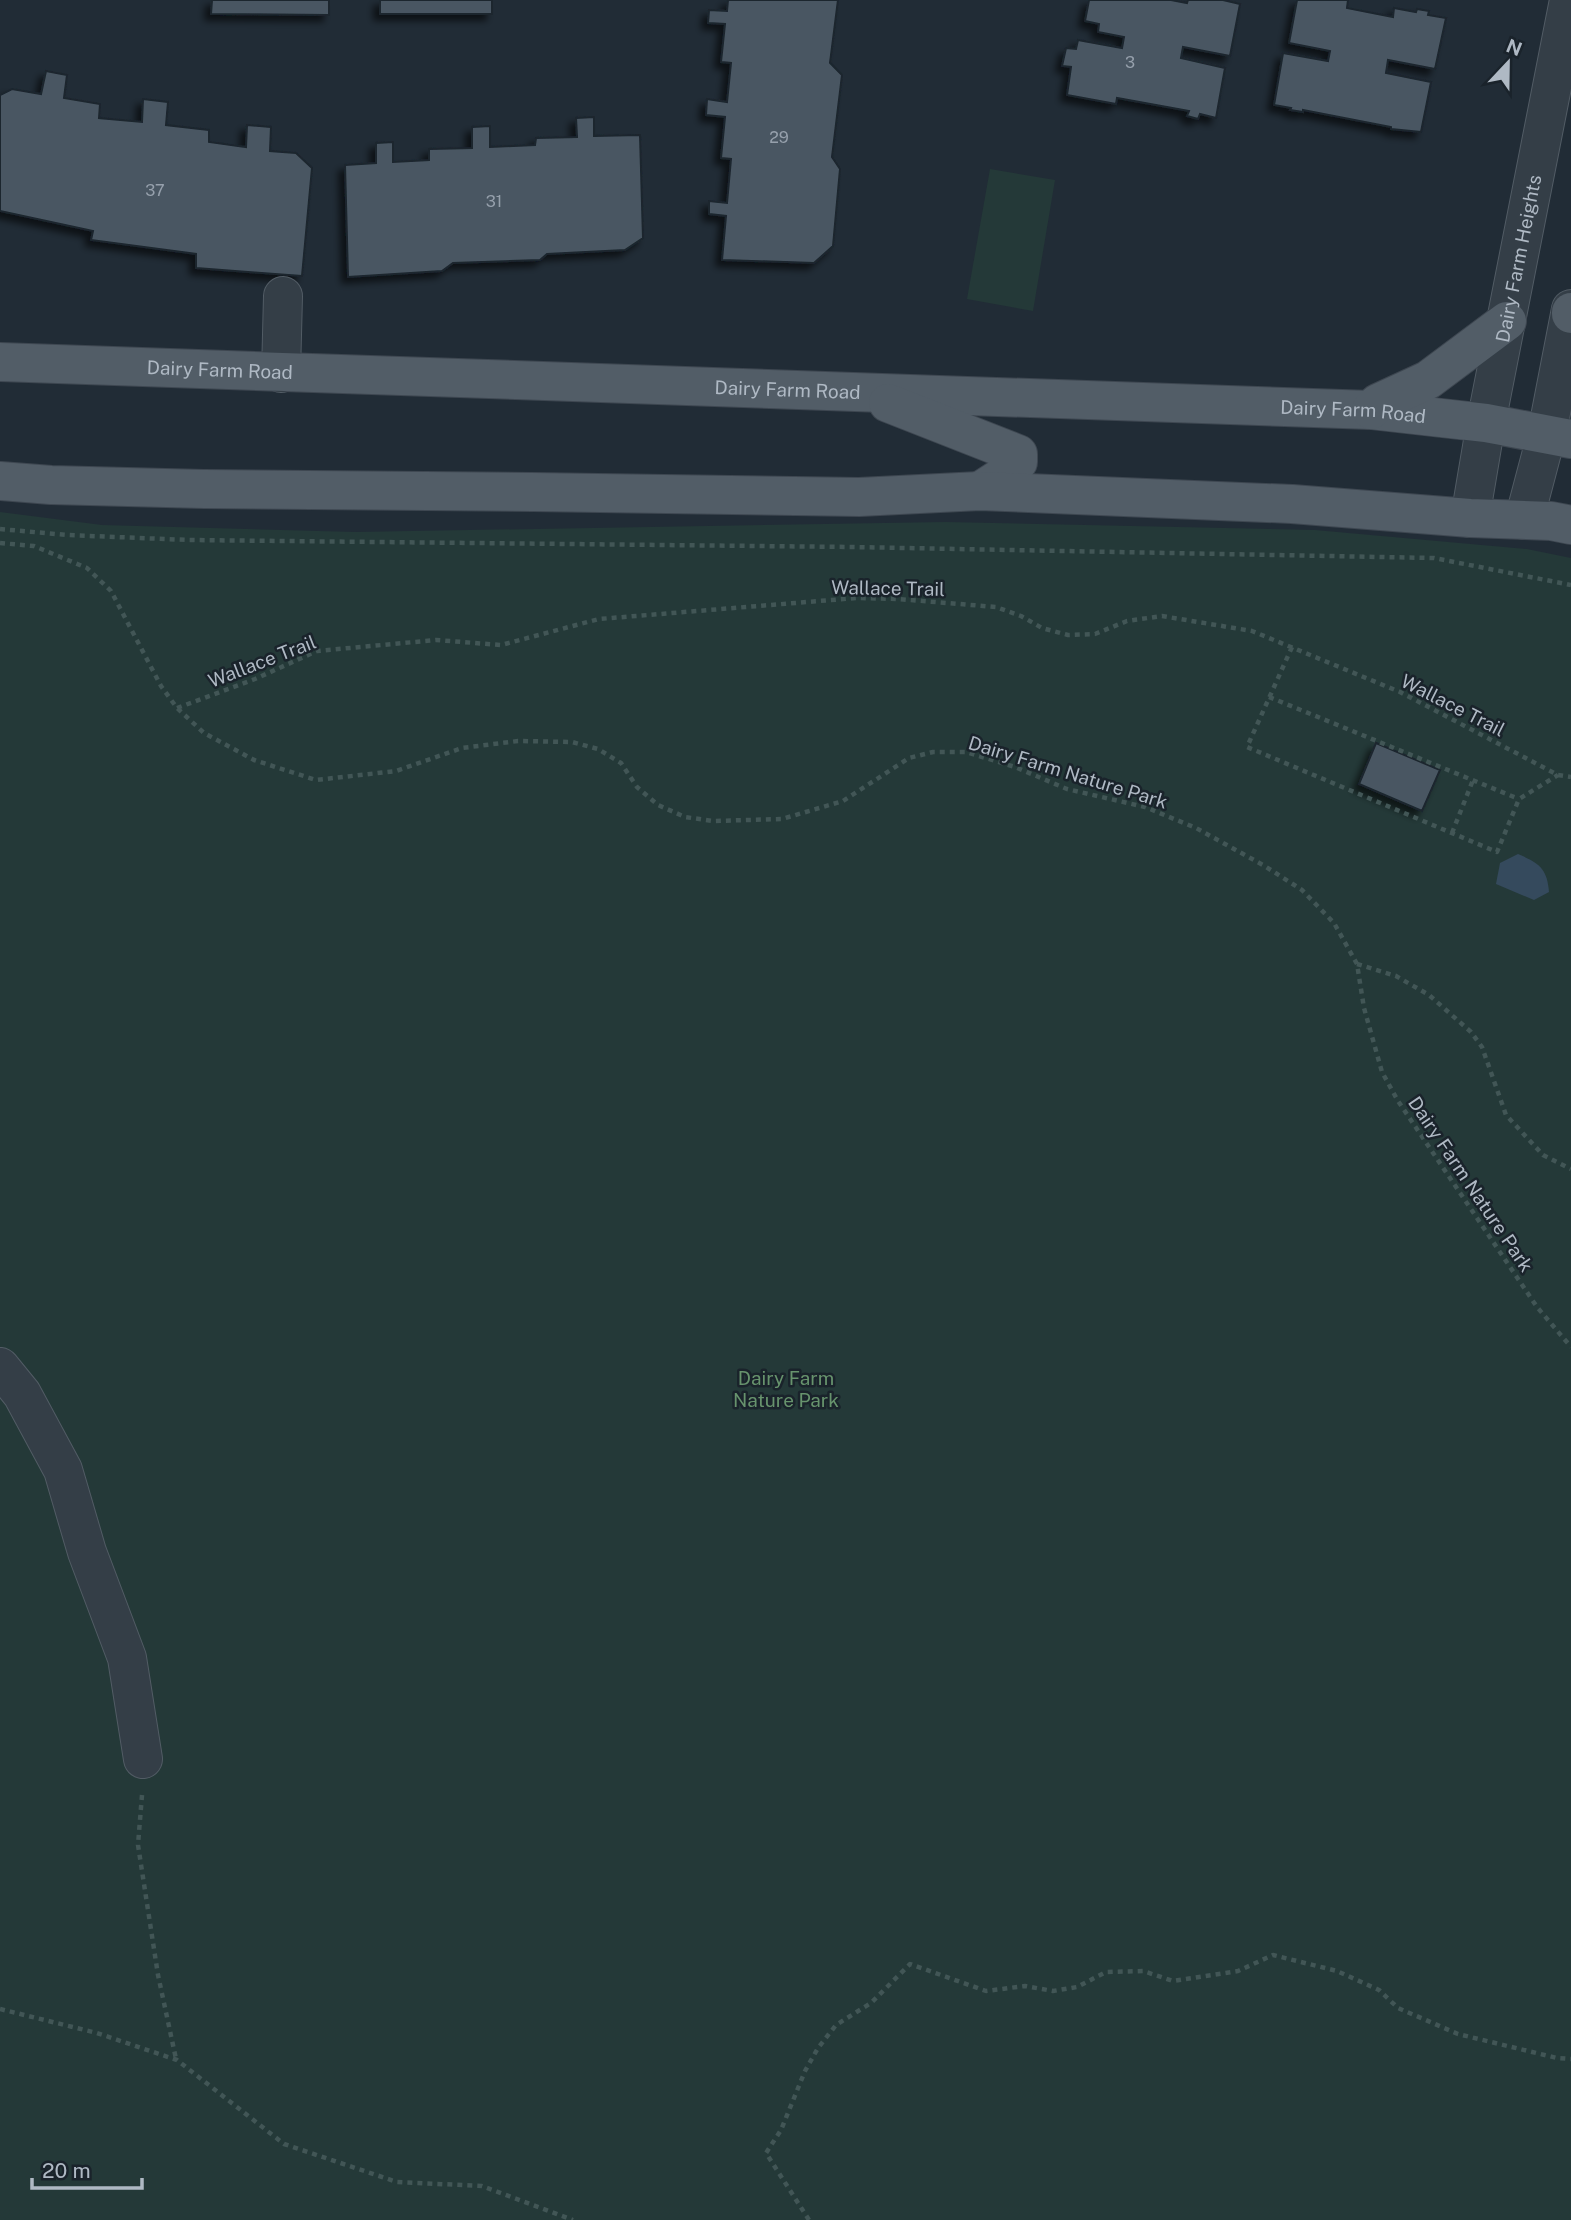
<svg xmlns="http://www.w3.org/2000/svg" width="1571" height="2220" viewBox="0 0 1571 2220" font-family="'Public Sans',sans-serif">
	<defs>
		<filter id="shadow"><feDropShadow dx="-6" dy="6" stdDeviation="3.5" flood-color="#0009"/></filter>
	</defs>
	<rect width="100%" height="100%" fill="#212c36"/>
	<path fill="#243938" d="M990 169 1055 180 1033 311 967 299Z
		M0 512 102 525 355 532 945 522 1315 530 1527 549 1571 558V2220H0Z"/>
	<path fill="#354a5d" d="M1518 854C1539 863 1547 868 1549 892L1534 900 1496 884 1500 863Z"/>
	<path fill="#495762" stroke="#1c252e" stroke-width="2" filter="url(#shadow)" d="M212 0H329V15L211 14Z
		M380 0H492V14H380Z
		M728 0H838L830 63 842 75 832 157 840 169 833 246 814 263 722 260 726 216 709 214V201L727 203 731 159 721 158 725 117 706 115 707 99 727 102 731 63 721 62 725 24 708 23 709 10 727 11Z
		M1089 0H1171L1187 3 1188 0H1223L1240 4 1230 56 1183 47 1181 58 1225 68 1216 118 1200 114 1198 119 1187 116 1189 111 1117 98 1116 104 1067 95 1071 67 1062 66 1066 48 1076 49 1078 40 1122 48 1124 37 1098 32 1099 24 1085 21Z
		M1297 0H1348L1347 8 1393 17 1394 8 1416 12 1417 9 1429 11 1428 15 1446 18 1435 69 1388 60 1386 73 1431 82 1421 132 1391 129V127L1303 110V112L1290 110 1291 108 1274 105 1283 53 1328 61 1330 51 1289 43Z
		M46 71 67 75 64 98 100 104 99 118 142 122 143 99 168 102 166 125 209 130V142L246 147 247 125 271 127 270 151 296 153 312 168 302 276 196 268V254L91 240 93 231 0 211V95L12 89 41 94Z
		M594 117V136L640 135 643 238 625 250 547 254 540 260 453 263 442 271 348 277 345 165 376 163V143L393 142V162L429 160V149L472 148V127L490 126V147L535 145 536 138 577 137 576 118Z
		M1376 743 1440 770 1422 811 1359 784Z"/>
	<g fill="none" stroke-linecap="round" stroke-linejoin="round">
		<g stroke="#525c65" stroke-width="40">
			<g id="minor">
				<path d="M281 373 283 296"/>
				<path id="s1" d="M1470 518 1486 423 1569 0"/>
				<path d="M1524 520 1547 433 1571 309"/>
				<path d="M0 1367 22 1394 63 1470 87 1552 127 1658 143 1759"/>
			</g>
		</g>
		<g stroke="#3e4751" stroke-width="40">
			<g id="major">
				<path d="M1571 312V314"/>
				<path id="s2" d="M0 362 1371 410 1486 423 1571 439"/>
				<path d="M888 403 1018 454V462L1000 478 980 491"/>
				<path d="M1371 410 1378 403 1428 380 1507 321"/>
				<path d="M0 481 51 485 204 489 533 492 859 497 980 491 1292 504 1470 518 1551 521 1571 525"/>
			</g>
		</g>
		<path stroke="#425656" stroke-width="4.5" stroke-dasharray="5 5" stroke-linecap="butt" d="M0 529 67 535 189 540 852 547 1434 558 1571 585
			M0 543 34 546 87 568 111 591 161 686 177 708 204 733 254 760 316 780 396 771 462 748 518 741 572 742 598 749 621 763 637 787 658 805 685 817 713 821 782 819 843 801 909 758 933 752H966L1015 767 1067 789 1145 807 1196 828 1263 865 1302 890 1334 923 1357 964 1364 1008 1382 1072 1398 1101 1537 1307 1571 1347
			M1292 647 1247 747 1497 852 1519 799 1558 775
			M1269 697 1519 799
			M177 708 255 679 317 651 436 640 501 645 599 619 856 598 898 599 996 607 1021 616 1042 628 1068 635 1095 634 1127 621 1162 616 1252 631 1400 692 1558 775 1571 777
			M1452 833 1473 780
			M1357 964 1396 976 1429 995 1471 1032 1482 1047 1506 1115 1543 1155 1571 1169
			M142 1795 138 1845 158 1975 176 2059
			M0 2009 97 2033 177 2060 284 2144 397 2182 482 2186 573 2220
			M809 2220 766 2153 781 2130 805 2071 818 2048 836 2025 871 2003 910 1964 986 1991 1025 1986 1053 1991 1077 1987 1106 1972 1143 1971 1173 1981 1238 1971 1273 1955 1337 1971 1379 1990 1398 2008 1458 2034 1557 2058 1571 2059"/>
		<use href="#minor" stroke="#343e47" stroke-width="38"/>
		<use href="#major" stroke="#525d67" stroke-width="38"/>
	</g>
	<g text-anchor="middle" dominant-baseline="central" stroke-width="5" stroke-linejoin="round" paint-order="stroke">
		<g font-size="16" fill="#96a0ac">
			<text x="1130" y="62">3</text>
			<text x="779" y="137">29</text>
			<text x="155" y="190">37</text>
			<text x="494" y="201">31</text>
		</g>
		<g font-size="19" fill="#afb9c4" stroke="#1a232b">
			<text stroke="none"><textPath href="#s1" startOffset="264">Dairy Farm Heights</textPath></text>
			<text stroke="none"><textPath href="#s2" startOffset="220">Dairy Farm Road</textPath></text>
			<text stroke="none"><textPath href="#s2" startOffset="788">Dairy Farm Road</textPath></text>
			<text stroke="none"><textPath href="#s2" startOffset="1354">Dairy Farm Road</textPath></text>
			<text transform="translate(888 588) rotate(1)">Wallace Trail</text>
			<text transform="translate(262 661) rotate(-21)">Wallace Trail</text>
			<text transform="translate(1453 705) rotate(27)">Wallace Trail</text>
			<text transform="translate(1068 772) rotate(17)">Dairy Farm Nature Park</text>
			<text transform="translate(1471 1184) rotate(56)">Dairy Farm Nature Park</text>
		</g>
		<g font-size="19" fill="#67936d" stroke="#1a232b">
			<text x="786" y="1378">Dairy Farm<tspan x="786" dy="22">Nature Park</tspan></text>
		</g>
	</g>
	<g transform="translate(1508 63) rotate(22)" stroke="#1a232b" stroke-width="5" paint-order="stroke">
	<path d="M0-5L12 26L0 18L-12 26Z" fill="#afb9c4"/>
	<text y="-10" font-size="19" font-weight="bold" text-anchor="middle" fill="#afb9c4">N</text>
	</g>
	<path d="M32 2178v10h110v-10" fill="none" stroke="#afb9c4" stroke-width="3.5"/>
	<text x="42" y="2178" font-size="21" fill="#afb9c4" stroke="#1a232b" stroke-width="5" paint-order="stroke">20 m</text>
</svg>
